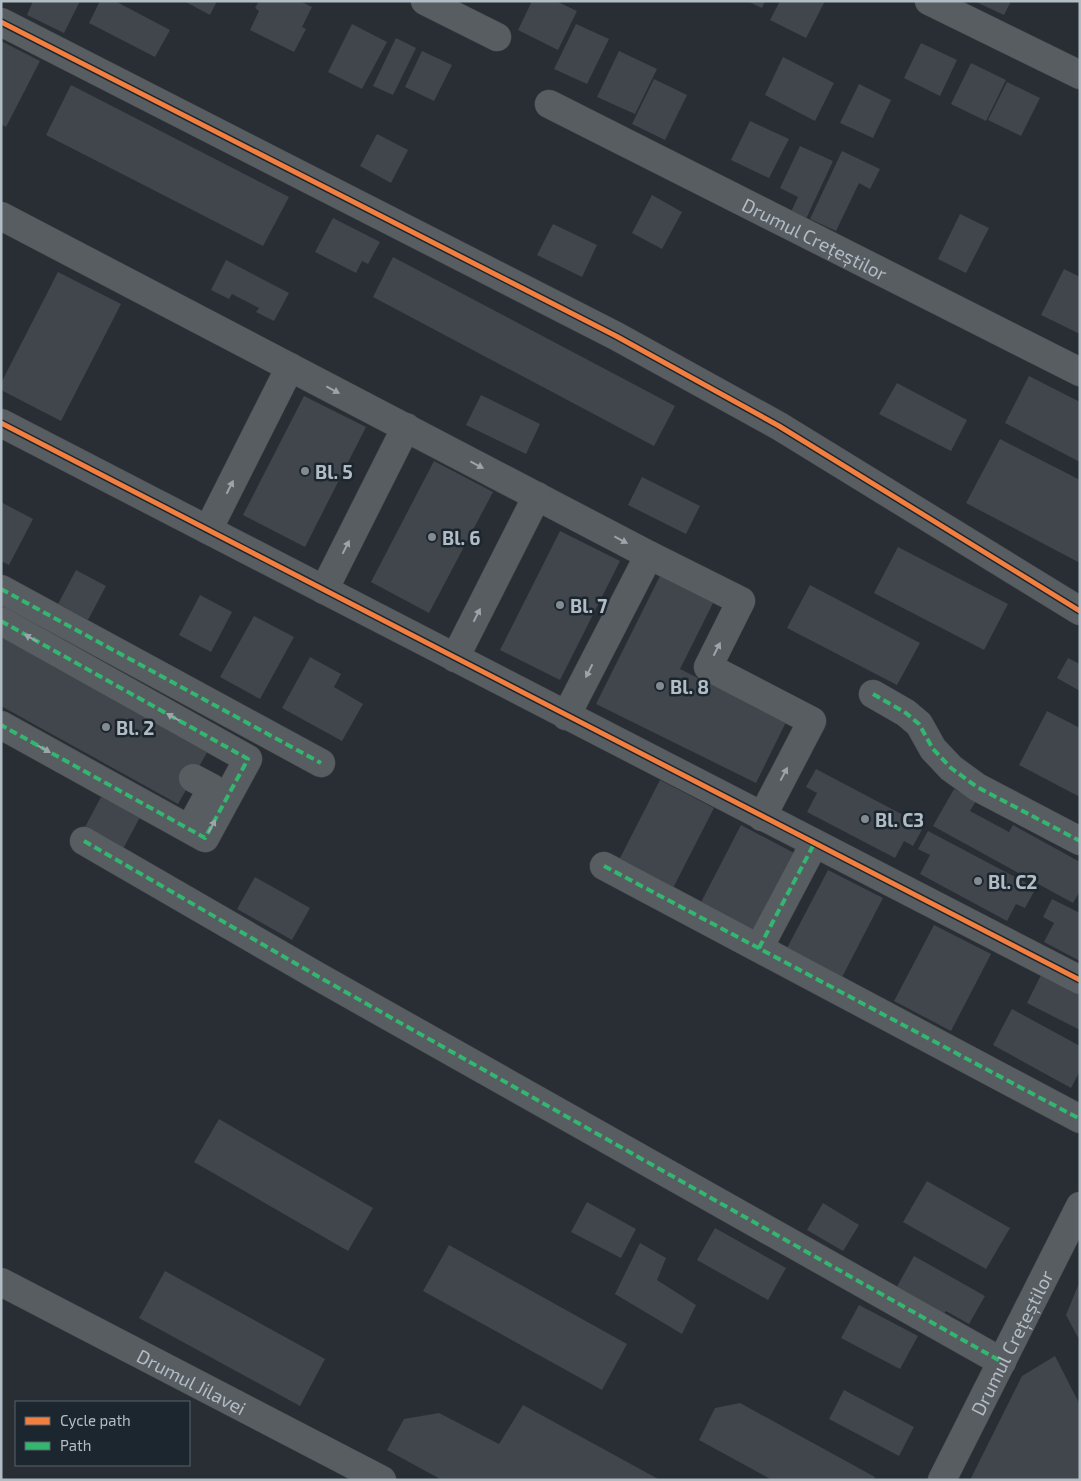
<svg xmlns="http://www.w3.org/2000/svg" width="1081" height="1481" viewBox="0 0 1081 1481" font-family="'Exo 2',sans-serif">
	<rect width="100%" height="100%" fill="#282e34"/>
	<path fill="#40464b" d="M33 1H80L64 33 27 15Z
		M100 1H115L170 30 155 57 89 23Z
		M184 1H217L210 15Z
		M259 1H300L312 7 302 27 306 29 294 52 250 30 259 11 255 8Z
		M532 1H556L577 11 558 50 518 30Z
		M747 1H765L762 8Z
		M780 1H825L806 38 770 20Z
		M974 1H1011L1004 15Z
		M352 24 387 42 362 89 328 72Z
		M576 24 609 39 587 84 554 69Z
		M396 38 416 48 393 95 373 86Z
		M1 41 40 61 6 127 1 124Z
		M921 43 957 60 940 96 904 78Z
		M422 51 452 65 434 101 405 87Z
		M619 51 657 69 635 114 597 97Z
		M783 57 834 83 815 121 765 95Z
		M971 63 1006 80 986 121 951 104Z
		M654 79 687 95 665 140 632 124Z
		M1007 82 1040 98 1021 136 988 120Z
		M859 84 891 100 873 138 840 123Z
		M71 85 289 197 263 246 46 135Z
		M750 121 789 139 769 178 731 160Z
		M377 134 408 150 391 183 360 166Z
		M800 146 833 161 805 221 790 214 798 197 780 188Z
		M842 151 880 169 870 189 859 183 836 231 810 219Z
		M652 195 682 212 662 249 632 233Z
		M960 214 989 228 966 273 938 259Z
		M333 218 380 242 368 264 362 261 356 273 315 252Z
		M553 224 597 245 582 277 537 255Z
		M393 257 675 406 654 446 373 297Z
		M226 260 289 293 274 321 256 312 259 308 232 294 229 299 211 290Z
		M1064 269 1080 277V334L1041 315Z
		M58 272 121 304 61 421 1 390V383Z
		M1029 376 1080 402V462L1005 423Z
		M897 383 967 420 951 451 879 414Z
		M481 395 540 424 526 454 466 425Z
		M304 396 366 427 305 547 243 515Z
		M1000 439 1080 480V563L966 503Z
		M434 461 493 492 429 613 371 582Z
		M642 477 700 506 686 534 628 505Z
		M1 502 33 519 9 565 1 561Z
		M560 531 620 561 560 680 500 650Z
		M898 547 1008 604 984 650 874 593Z
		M76 570 106 586 88 620 58 604Z
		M663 570 716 597 680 669 786 722 756 783 596 704Z
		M810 585 920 643 897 685 787 628Z
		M200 595 232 612 211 652 179 635Z
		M254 616 294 637 260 699 220 677Z
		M1 632 210 747 178 804 1 706Z
		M310 657 341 674 334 687 363 704 342 741 282 708Z
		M1068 658 1080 664V691L1057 678Z
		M1047 711 1080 728V797L1019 765Z
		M816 769 924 826 913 846 904 841 895 858 807 812 817 793 806 787Z
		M660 780 714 808 672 890 618 862Z
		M954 789 976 801 970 811 1009 832 1013 825 1080 862V891L1073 903 933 826Z
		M101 797 140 817 123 849 84 829Z
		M741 825 796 854 753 936 698 908Z
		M928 831 1036 888 1025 908 1016 904 1007 921 920 874 930 855 918 849Z
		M828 870 883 898 840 981 785 952Z
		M255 877 310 908 292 940 237 909Z
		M1052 899 1080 913V961L1044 942 1054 923 1043 917Z
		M934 925 991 954 951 1031 894 1001Z
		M1045 967 1080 985V1030L1027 1003Z
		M1012 1009 1080 1046V1071L1071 1088 993 1045Z
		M219 1119 373 1208 348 1251 194 1162Z
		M927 1181 1010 1228 986 1269 903 1222Z
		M587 1202 636 1229 621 1258 571 1232Z
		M823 1203 859 1225 843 1251 807 1230Z
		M715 1228 786 1268 768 1300 697 1260Z
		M640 1243 666 1258 657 1280 696 1305 682 1334 615 1294Z
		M449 1245 627 1344 602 1390 423 1291Z
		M914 1256 985 1296 969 1324 946 1311 942 1316 895 1290Z
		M165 1271 325 1359 300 1406 139 1318Z
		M1080 1281V1341L1066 1315Z
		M859 1305 918 1336 900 1369 841 1338Z
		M1055 1356 1080 1405V1480H970L1022 1376Z
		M844 1390 914 1427 899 1456 829 1419Z
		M740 1403 875 1477 873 1480H772L699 1440 715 1408Z
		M523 1405 660 1480H442L387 1450 404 1419 439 1413 499 1444Z"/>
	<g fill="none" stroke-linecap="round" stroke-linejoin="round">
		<g stroke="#464a4f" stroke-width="29">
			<g id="minor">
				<path d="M425 1 497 37"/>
				<path d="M929 1 1080 75"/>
				<path d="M1 22 616 336 779 426 1080 611"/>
				<path id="s1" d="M549 104 1080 372"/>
				<path d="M1 216 649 555 566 716"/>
				<path d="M1 423 1080 980"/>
				<path d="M208 530 290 367"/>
				<path d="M649 555 741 601 708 667 812 721 762 817"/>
				<path d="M1 589 321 763"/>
				<path d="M324 590 406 427"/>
				<path d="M1 621 248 759 205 838 1 725"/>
				<path d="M455 658 537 496"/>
				<path d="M873 694 906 713 919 724 933 749 951 768 977 787 1080 841"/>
				<path d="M193 778 212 788 195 819"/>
				<path d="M84 841 319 977 1002 1362"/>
				<path d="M604 866 1080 1119"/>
				<path d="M759 948 814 844"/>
				<path id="s2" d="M1 1282 382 1480"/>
				<path id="s3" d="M942 1480 1080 1206"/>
			</g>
		</g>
		<use href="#minor" stroke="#585d62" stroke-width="28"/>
		<path stroke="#33b770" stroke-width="4" stroke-dasharray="8 4" stroke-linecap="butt" d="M1 589 321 763
			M1 621 248 759 205 838 1 725
			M873 694 906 713 919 724 933 749 951 768 977 787 1080 841
			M84 841 319 977 1002 1362
			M604 866 1080 1119
			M759 948 814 844"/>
		<g stroke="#1c262e" stroke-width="8">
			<path id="cycleway" d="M1 22 616 336 779 426 1080 611
				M1 423 1080 980"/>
		</g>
		<use href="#cycleway" stroke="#f27e40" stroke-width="5"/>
	</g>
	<defs><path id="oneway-solid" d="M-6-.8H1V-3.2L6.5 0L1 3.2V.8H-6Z" transform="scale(1.25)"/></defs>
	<g fill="#9ca4ac">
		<use href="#oneway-solid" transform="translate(333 390) rotate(28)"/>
		<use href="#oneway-solid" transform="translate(477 465) rotate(28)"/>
		<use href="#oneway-solid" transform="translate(230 487) rotate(-63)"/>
		<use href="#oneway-solid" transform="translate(621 540) rotate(28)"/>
		<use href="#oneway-solid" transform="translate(346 547) rotate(-63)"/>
		<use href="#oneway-solid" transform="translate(477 615) rotate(-63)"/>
		<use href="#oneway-solid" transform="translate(31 638) rotate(-151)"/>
		<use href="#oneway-solid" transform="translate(717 649) rotate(-63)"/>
		<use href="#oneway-solid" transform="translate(589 671) rotate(117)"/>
		<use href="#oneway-solid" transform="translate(173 717) rotate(-151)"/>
		<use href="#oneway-solid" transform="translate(44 749) rotate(29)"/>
		<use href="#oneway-solid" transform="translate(784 774) rotate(-62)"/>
		<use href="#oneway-solid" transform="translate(212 826) rotate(-61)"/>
	</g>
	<g fill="#828a92" stroke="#1c262e" stroke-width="2">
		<circle cx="305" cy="471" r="5"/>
		<circle cx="432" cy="537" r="5"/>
		<circle cx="560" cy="605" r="5"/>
		<circle cx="660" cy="686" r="5"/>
		<circle cx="106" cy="727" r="5"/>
		<circle cx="865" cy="819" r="5"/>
		<circle cx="978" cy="881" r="5"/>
	</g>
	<g text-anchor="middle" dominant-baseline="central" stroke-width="5" stroke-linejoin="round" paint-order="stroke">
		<g font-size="19" fill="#b2bcc5" stroke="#1c262e">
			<text stroke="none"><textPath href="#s1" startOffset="298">Drumul Crețeștilor</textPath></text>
			<text stroke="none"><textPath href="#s3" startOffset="154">Drumul Crețeștilor</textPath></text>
			<text stroke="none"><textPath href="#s2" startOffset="215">Drumul Jilavei</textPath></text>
		</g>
		<g font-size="19" font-weight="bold" fill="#b2bcc5" stroke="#1c262e" text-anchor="start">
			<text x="315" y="471">Bl. 5</text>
			<text x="442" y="537">Bl. 6</text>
			<text x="570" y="605">Bl. 7</text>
			<text x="670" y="686">Bl. 8</text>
			<text x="116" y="727">Bl. 2</text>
			<text x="875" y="819">Bl. C3</text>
			<text x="988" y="881">Bl. C2</text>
		</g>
	</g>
	<rect width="1081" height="1481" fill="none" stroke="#b2bcc5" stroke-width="5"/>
	<rect x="15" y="1401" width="175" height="65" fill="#1c262e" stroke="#58626a"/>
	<rect x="25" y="1417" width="25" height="8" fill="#f27e40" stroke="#58626a"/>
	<text x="60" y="1426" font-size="15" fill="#b2bcc5">Cycle path</text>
	<rect x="25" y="1442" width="25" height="8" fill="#33b770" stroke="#58626a"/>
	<text x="60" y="1451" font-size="15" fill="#b2bcc5">Path</text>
</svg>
